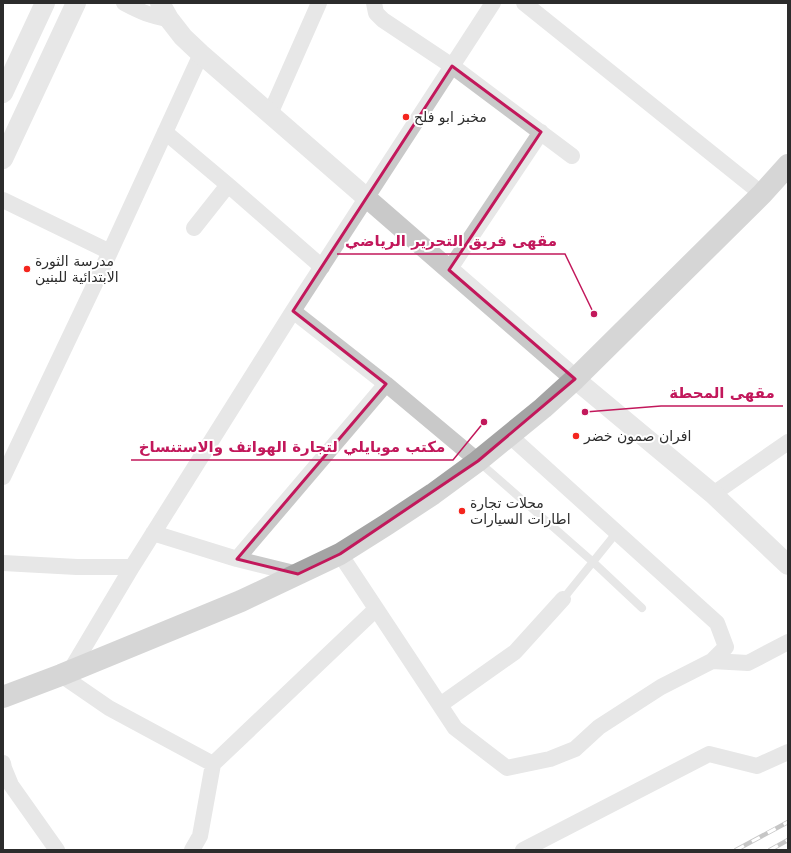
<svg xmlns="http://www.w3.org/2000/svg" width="791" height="853" viewBox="0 0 791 853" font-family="'DejaVu Sans','Noto Naskh Arabic',sans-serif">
	<rect width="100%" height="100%" fill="#fff"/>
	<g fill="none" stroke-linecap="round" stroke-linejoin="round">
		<path stroke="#c9c9c9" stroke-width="8" d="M479 462 593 562 642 608
			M563 599 617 532"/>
		<path stroke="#c9c9c9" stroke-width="16" d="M124 3C141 12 150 16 169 19
			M374 3 376 13 383 20 452 66 572 156
			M524 3 762 194
			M270 114 319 3
			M165 132 228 185 322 267
			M3 200 110 252
			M194 228 228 185
			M449 270 541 132
			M293 311 386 384 478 461
			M3 477 110 252 201 54
			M713 494 788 442
			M153 533 237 559 298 574
			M340 554 455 728 507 768 550 759 575 749 599 727 661 687 712 661 726 647 717 623 510 436
			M237 559 386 384
			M3 563 77 567H132
			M712 661 748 663 788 642
			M70 671 132 567 293 311 493 3
			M61 675 109 708 213 764 376 609
			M440 705 515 652 563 599
			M3 763 4 768 11 785 57 850
			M192 850 200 836 213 764
			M523 850 709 754 757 766 788 752"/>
		<path stroke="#c9c9c9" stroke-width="20" d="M160 3 169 19 183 37 201 54 575 379 713 494 788 565
			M3 93 45 3
			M3 159 76 3"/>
		<path stroke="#a4a4a4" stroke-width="22" d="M3 697 61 675 241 601 340 554 386 525 433 494 478 461 543 408 575 379 762 194 788 165"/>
		<g stroke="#818181" stroke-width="4.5">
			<path id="rail" d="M736 850 788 822
				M770 850 788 840"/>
		</g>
		<use href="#rail" stroke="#fff" stroke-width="3" stroke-dasharray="9" stroke-linecap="butt"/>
	</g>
	<path d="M0 0H791V853H0ZM452 66 541 132 449 270 575 379 478 461 340 554 298 574 237 559 386 384 293 311Z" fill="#fff" fill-opacity=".55" fill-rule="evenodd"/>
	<path fill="none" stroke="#c2185b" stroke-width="3" stroke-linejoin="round" d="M452 66 541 132 449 270 575 379 478 461 340 554 298 574 237 559 386 384 293 311Z"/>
	<g fill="#f4251e" stroke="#fff" stroke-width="1.5">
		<circle cx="406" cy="117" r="4"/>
		<circle cx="27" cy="269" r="4"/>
		<circle cx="576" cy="436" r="4"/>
		<circle cx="462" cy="511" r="4"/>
	</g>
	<g text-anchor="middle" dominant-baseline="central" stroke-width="4" stroke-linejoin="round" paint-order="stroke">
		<g font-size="14" fill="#2c2c2c" stroke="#fff" text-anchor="start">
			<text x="414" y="117">مخبز ابو فلح</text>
			<text x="35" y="261">مدرسة الثورة<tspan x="35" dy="16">الابتدائية للبنين</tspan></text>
			<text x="584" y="436">افران صمون خضر</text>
			<text x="470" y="503">محلات تجارة<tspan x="470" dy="16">اطارات السيارات</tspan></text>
		</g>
	</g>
	<path fill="none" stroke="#c2185b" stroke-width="1.5" d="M594 314L565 254H337M585 412L661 406H783M484 422L453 460H131"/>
	<g fill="#c2185b" stroke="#fff" stroke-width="1.5">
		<circle cx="594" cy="314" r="4"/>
		<circle cx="585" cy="412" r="4"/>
		<circle cx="484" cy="422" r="4"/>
	</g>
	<g font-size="15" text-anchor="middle" font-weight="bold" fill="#c2185b" stroke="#fff" stroke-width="4" stroke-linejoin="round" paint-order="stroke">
		<text x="451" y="246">مقهى فريق التحرير الرياضي</text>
		<text x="722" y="398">مقهى المحطة</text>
		<text x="292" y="452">مكتب موبايلي لتجارة الهواتف والاستنساخ</text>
	</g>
	<rect width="791" height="853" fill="none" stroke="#2c2c2c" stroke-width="8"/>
</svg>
